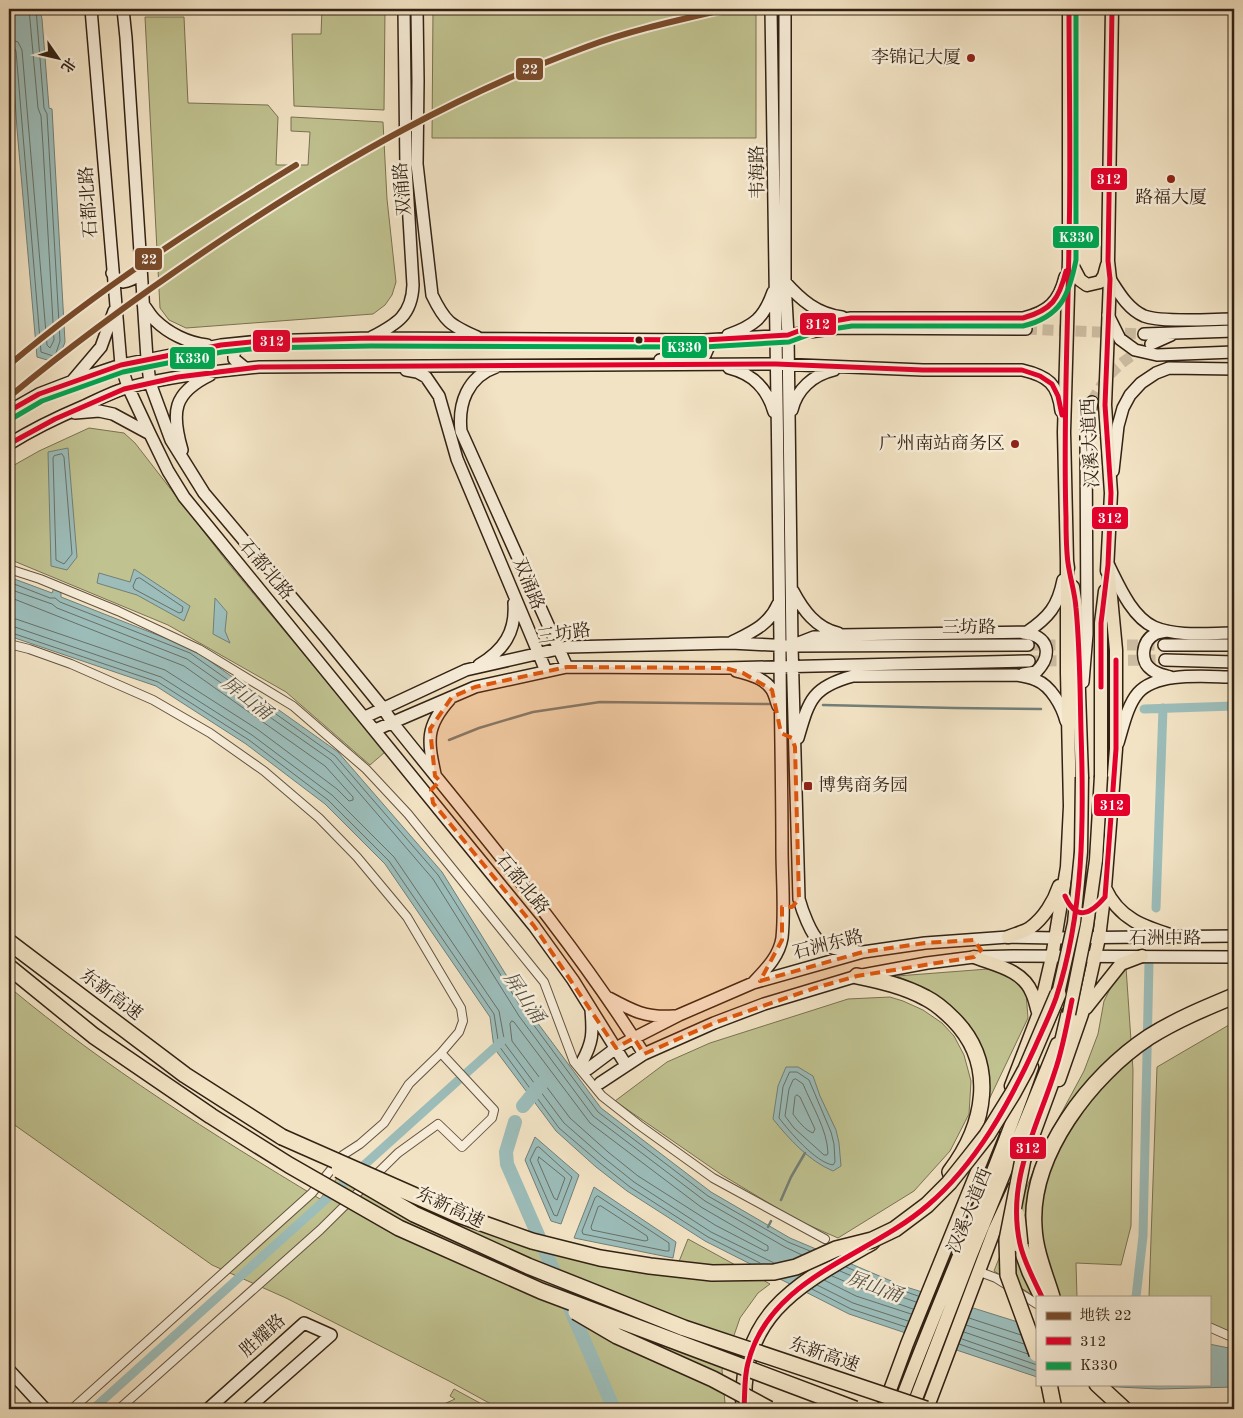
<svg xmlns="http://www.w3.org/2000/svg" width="1243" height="1418" viewBox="0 0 1243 1418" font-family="'Old Standard TT','Noto Serif SC',serif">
	<rect width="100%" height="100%" fill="#f2e3c4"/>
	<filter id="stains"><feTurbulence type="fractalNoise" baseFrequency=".004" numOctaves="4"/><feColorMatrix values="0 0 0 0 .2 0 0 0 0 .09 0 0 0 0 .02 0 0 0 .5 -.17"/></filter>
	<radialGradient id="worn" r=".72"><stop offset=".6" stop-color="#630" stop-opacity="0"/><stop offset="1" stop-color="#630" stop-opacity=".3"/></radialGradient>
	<path fill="#c0c290" stroke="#7a7252" d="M322 9H385L384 110 294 106 292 34H321Z
		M433 9H756V138H432Z
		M145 17H184L188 103 268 105 278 117 276 165H308L310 132 291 131V117L383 122 387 199 396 282 392 295 385 305 373 314 186 328 169 320 160 308Z
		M89 428 124 433 135 443 228 563 385 752 370 765 286 692 168 625 9 559V468L39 451Z
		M1126 967 1133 1070 1131 1226 1121 1265 1076 1263 1077 1297H1037V1298L994 1271 1041 1151 1084 1071 1098 1034 1104 1001 1116 977Z
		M988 969 1011 976 1026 993 1028 1018 985 1108 986 1070 936 996 924 988 897 976Z
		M9 987C105 1067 212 1134 320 1199L352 1160 444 1203 531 1235 606 1253 678 1264 688 1239 770 1284 758 1293 740 1318 722 1370 725 1403 727 1409H500L449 1381 286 1298 212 1265 9 1121Z
		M890 997 903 1001 923 1010 942 1023 954 1036 964 1055 971 1081 969 1114 950 1151 914 1191 838 1238 797 1220 722 1175 615 1101 667 1062 710 1043 848 999Z
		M1234 1022V1334L1209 1324V1297H1149L1157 1067Z
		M454 1389 491 1409H438L444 1404 455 1399 450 1396Z"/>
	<path fill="#9cbdba" stroke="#727f78" d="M9 9H40L42 19 49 108 52 109 65 342 60 356 54 362 37 357 17 129Z
		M68 448 77 557 67 570 51 566 48 452Z
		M134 569 190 606 184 621 137 595 97 583 99 573 130 582Z
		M9 577 52 593 54 588 61 591V597L193 649 338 752 442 872 528 1010 601 1108 711 1192 790 1238 903 1286 1037 1328V1377L849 1314 705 1241 627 1191 596 1167 556 1131 494 1048 490 1017 385 864 325 804 246 744 156 686 9 636Z
		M215 598 227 612 225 631 230 643 213 634Z
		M786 1067H798L813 1076 820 1096 836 1130 839 1143 841 1166 833 1171C809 1161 789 1139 773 1119L778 1086Z
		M535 1137 579 1175 561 1224 551 1221 525 1160Z
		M594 1187 676 1242 673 1258 574 1238Z
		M1209 1344 1234 1349V1387L1159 1389 1058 1384H1209Z"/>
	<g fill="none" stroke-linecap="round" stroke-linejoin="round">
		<path stroke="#687067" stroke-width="1" d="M9 39 18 42 22 50 47 345 50 348 54 340 43 146 41 116 38 108 29 9
			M9 46 14 47 16 51 41 352 53 356 56 353 60 341 47 114 44 108 36 9
			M62 454 64 457 72 554 64 564 56 560 53 458 54 456Z
			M140 578 183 607 182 612 179 613 134 589 133 586 136 579Z
			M9 582 50 598H55L60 602 190 653 335 756 438 875 524 1012 598 1112 708 1196 788 1242 810 1251
			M9 589 52 604 57 608 187 659 331 760 433 879 519 1016 593 1116 705 1201 785 1247 802 1255
			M9 597 184 666 325 766 353 797V800L349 801 337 789 257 729 165 670 16 619 9 618
			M9 625 161 677 252 735 332 795 394 857 499 1011 505 1044 564 1123 604 1158 634 1182 711 1232 774 1263
			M9 632 158 682 249 740 328 800 389 861 494 1014 499 1046 559 1128 600 1163 630 1187 708 1237 760 1263
			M512 1021 514 1022 590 1123 701 1207 768 1246V1250L765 1251 715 1225 638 1176 608 1152 570 1118 512 1041 510 1024Z
			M790 1072H797L809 1080 831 1132 834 1144 835 1162 833 1165C815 1162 790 1132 779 1118L783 1087Z
			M796 1079 803 1084C812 1106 827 1129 828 1153L827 1155H824L794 1128 785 1116 789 1089 793 1080Z
			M797 1095 800 1097 815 1129 813 1133C805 1130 798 1121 793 1114L795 1097Z
			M539 1147 572 1177 557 1216 554 1215 530 1160 536 1148Z
			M539 1157 565 1178 557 1200 554 1198 538 1161Z
			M598 1196 669 1243V1251H666L583 1234 582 1231 595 1198Z
			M601 1206 647 1236 648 1240 645 1241 592 1230 591 1227 598 1207Z
			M846 1267 901 1290 918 1296
			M840 1271 899 1296 916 1302
			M832 1276 896 1303 913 1309
			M824 1280 856 1296 911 1314
			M817 1285 853 1303 908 1321
			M812 1289 851 1309 906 1327
			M969 1318 1021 1335
			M966 1325 1024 1344
			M964 1332 1028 1354
			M962 1339 1037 1365
			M959 1344 1037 1371"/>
		<path stroke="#727f78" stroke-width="2.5" d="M823 705 954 708 1041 709
			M449 740 479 728 533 712 600 702 770 704
			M781 1200 791 1177 805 1153
			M768 1227 771 1221"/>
		<path stroke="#9cbdba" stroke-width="9" d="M1144 709 1234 706
			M1156 908 1163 708
			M1136 1297 1143 1236 1149 963
			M93 1409 502 1041"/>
		<path stroke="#9cbdba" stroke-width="14" d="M523 1106 542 1083
			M515 1122 506 1152 507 1164 614 1409"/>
		<path stroke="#ccbca1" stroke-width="11" stroke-dasharray="11 5.5" stroke-linecap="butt" d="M1026 329 1144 334
			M1092 402C1105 376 1119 362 1145 348
			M1028 645H1164
			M1029 661 1165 660"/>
		<g stroke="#635240" stroke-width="10">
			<path id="street" d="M9 569 40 579 118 611 199 649 293 706 366 769 408 814 544 982 574 1062 602 1096 639 1125 713 1178 825 1239
				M9 644 29 649 71 664 153 700 210 733 264 771 319 818 357 857 407 917 461 1008 463 1021 459 1032 441 1053 409 1084 384 1123 360 1144 343 1155 312 1193 72 1409
				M980 1272 996 1278 1037 1304
				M1209 1327 1234 1338
				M119 1409 320 1230 398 1153 438 1124 462 1147 492 1118 494 1110 441 1053"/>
		</g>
		<g stroke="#332214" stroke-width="14">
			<path id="secondary" d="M91 9 121 365 128 387 150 434 168 471 184 497 534 926 573 980 626 1065
				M123 9 126 38 147 359 150 383 171 440 204 493 326 638 383 708 392 722C479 831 570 936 644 1054
				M417 9 418 81 417 164 432 295C445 322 450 325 477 337
				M785 9V282L788 335 792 646 799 899C802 910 811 935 820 942 833 951 849 951 863 952
				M112 273 116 279 123 282C132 280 137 278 140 269
				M1110 279C1119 293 1128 309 1144 316 1162 323 1213 319 1234 319
				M785 282C801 300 817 314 842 317
				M143 304C147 309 150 315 155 320 168 333 188 343 207 345
				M1108 315 1120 339 1135 350 1157 355 1234 352
				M821 323 851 318H1023C1048 312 1059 302 1065 277
				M1144 334 1234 331
				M728 335C754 326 764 318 773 292
				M372 337C397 324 412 315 413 285L406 168 404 9
				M243 343 234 352V359L245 368
				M1151 344 1171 335
				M660 360 705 355 709 346 704 340
				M496 367C467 377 458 404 461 431L567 667
				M729 368C753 374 767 388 774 412
				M406 370 417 372 426 377 439 396 457 459 546 671
				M73 380 101 347 114 311
				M792 410C797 389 813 375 834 370
				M9 411 39 394 73 381 121 365 221 345 260 341 371 338 704 340 788 335 838 328 1026 329
				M75 413 99 411 113 414 150 434
				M9 444C33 429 58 417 84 406 99 399 114 391 130 387 172 376 215 371 259 367L776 364 923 370H1022C1048 376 1058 384 1061 411
				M182 450C171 412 173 393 210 375
				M1113 471 1118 426 1123 408 1130 395 1141 383 1156 373 1169 368 1234 369
				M1109 566C1119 586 1132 617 1154 627 1177 637 1209 633 1234 633
				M793 591C803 610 816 628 838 633
				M1167 631C1163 632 1158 632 1155 634 1142 641 1139 661 1152 670 1157 674 1164 675 1170 677
				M732 642C752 632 769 625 778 604
				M796 644 814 637 839 635 1027 632C1049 617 1058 606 1063 580
				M1164 645H1234
				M1165 660 1234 662
				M479 665C504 650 516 632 514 603
				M736 671C748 674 765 678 772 690 775 695 776 701 778 706
				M1023 674 1036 672C1053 655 1049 635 1023 633
				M1083 682 1087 634 1086 431 1092 402
				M365 717 466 670 567 647 731 643 792 646 1028 645
				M375 730 475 687 567 667 725 668 1029 661
				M798 738C809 700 812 687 853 676L1016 675C1022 676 1030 677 1036 680 1051 686 1062 706 1066 721
				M1118 743C1123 727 1127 706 1138 693 1157 671 1207 677 1234 677
				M435 774C428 741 425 727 450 699
				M753 983C765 970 779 957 782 938 785 910 782 878 782 849 782 780 780 711 780 642 777 431 776 220 771 9
				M609 998C633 1011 646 1018 674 1016
				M582 1062C593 1042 593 1033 591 1010
				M588 1069 616 1048 634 1038 679 1015 753 983 863 952 925 943 1008 937 1055 938 1234 936
				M600 1083 644 1054 714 1023 764 1004 857 976 927 963 974 957 1012 956 1234 957
				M9 1370 45 1409
				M208 1409 304 1323 331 1335 247 1409"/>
		</g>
		<g stroke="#332214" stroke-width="15">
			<path id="primary" d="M1070 261 1080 280 1087 285 1100 282 1104 276 1107 265
				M1068 568 1067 561 1064 432 1069 259V9
				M1107 571 1111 493 1105 405 1110 279 1108 261 1112 9
				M1073 587 1076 607 1082 777
				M1101 776V623L1105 591
				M1105 888C1119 919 1144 927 1173 936
				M1008 937C1015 934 1024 932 1030 928 1044 918 1054 901 1059 886
				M974 957C995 965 1023 970 1032 993 1035 999 1036 1006 1038 1012
				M1086 1008 1121 964 1142 956
				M1059 1080 1082 1014 1099 938 1105 888 1116 749V650L1108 565
				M1011 1086 1039 1013 1052 957 1067 867 1070 806 1067 673V561
				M883 1409 907 1344 993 1132
				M898 1409C941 1294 992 1183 1032 1067
				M912 1409 971 1255 1057 1044
				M927 1409 994 1231 1014 1188"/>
		</g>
		<g stroke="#332214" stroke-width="18">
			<path id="highway" d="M9 942 185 1075 282 1137
				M857 976C881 981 904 986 926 998 936 1003 945 1011 953 1019 998 1064 985 1126 950 1172
				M1023 1159 1056 1069 1069 1014
				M1020 1245 1030 1272 1042 1297
				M1052 1297C1045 1274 1035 1251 1034 1227 1029 1155 1091 1075 1149 1037 1176 1020 1205 1008 1234 996
				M1049 1384 1054 1409
				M1097 1384 1124 1409
				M744 1409C739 1313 799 1284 872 1242"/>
		</g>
		<use href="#street" stroke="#f7edd9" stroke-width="8"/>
		<use href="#secondary" stroke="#f7edd9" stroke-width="11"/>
		<use href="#primary" stroke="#f2e3c4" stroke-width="12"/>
		<use href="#highway" stroke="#f2e3c4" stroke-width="15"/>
		<g stroke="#332214" stroke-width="15" stroke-linecap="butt">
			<path id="primary-bridge" d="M1058 994 1074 923 1081 852 1082 777
				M1069 1014 1087 925 1096 860 1101 776"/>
		</g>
		<g stroke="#332214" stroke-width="18" stroke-linecap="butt">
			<path id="highway-bridge" d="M9 967 94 1036 211 1116 289 1165 399 1228 541 1291 855 1409
				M282 1137 459 1215 532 1241 600 1258 650 1266 712 1273 774 1272 796 1267 836 1249 872 1240 895 1229 927 1205 949 1183 969 1158 987 1135 1013 1093 1026 1069 1058 994
				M1023 1159 1007 1240 1008 1275 1037 1354
				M339 1170 414 1214 528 1266 684 1328 926 1409
				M1017 1215 1020 1245
				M576 1312 617 1336 713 1379 769 1409"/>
		</g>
		<use href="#primary-bridge" stroke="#f2e3c4" stroke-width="12"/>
		<use href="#highway-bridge" stroke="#f2e3c4" stroke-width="15"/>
		<g stroke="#f7edd9" stroke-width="9">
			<path id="bus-1" d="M9 411 39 394 121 365 221 345 260 341 371 338 704 340 788 335 817 324 851 318H1023C1052 310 1059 299 1066 271
				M9 444 55 419 124 389 178 377 259 367 776 364 923 370H1022L1040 376 1052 384 1058 396 1062 415
				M1101 687V623L1108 565 1111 493 1105 405 1110 279 1108 261 1112 9
				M1065 896C1076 921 1090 915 1105 897L1116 749V660
				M1042 1297C1034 1280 1024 1262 1020 1244 1006 1181 1037 1128 1055 1071 1063 1048 1067 1023 1072 1000
				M744 1409C745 1394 744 1377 748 1363 770 1276 867 1258 928 1205 976 1164 1009 1104 1035 1047 1042 1031 1050 1015 1056 998 1084 913 1084 820 1081 731 1080 690 1080 649 1076 608 1075 593 1070 578 1068 563 1066 548 1066 532 1066 517 1063 424 1068 332 1069 240 1071 163 1069 86 1069 9"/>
		</g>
		<g stroke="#f7edd9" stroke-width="9">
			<path id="bus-2" d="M13 418 42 401 123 372 222 352 260 348 371 346 704 347 789 342 819 331 852 326H1023C1061 317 1069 295 1076 260V9"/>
		</g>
		<use href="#bus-1" stroke="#e4002b" stroke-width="5"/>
		<use href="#bus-2" stroke="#00a651" stroke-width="5"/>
		<g stroke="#f7edd9" stroke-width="10">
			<path id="metro-1" d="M9 365C99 289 196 226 296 165
				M9 397C80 338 155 284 232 233 344 159 460 93 586 47 632 30 679 20 726 9"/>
		</g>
		<use href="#metro-1" stroke="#7a4b2a" stroke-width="6"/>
	</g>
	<path fill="#df560c" fill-opacity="0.2" stroke="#df560c" stroke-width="4" stroke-dasharray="10 6" stroke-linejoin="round" d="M567 667 725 668 743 673 772 690 781 733 792 738 795 747 799 899 792 907H782V940L760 981 863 952 925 943 974 940 981 950 974 957 857 976 815 988 714 1023 644 1054 634 1038 616 1048 534 926 433 803 431 790 440 781 435 776 430 729 452 697 475 687Z"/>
	<g fill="#8f2418" stroke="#f7edd9" stroke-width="2">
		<circle cx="971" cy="58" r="5"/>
		<circle cx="1171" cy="179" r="5"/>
		<circle cx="1015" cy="444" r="5"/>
		<rect x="803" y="781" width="10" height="10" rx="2.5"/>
	</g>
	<circle fill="#332214" stroke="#f7edd9" stroke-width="2" cx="639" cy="340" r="4.5"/>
	<g text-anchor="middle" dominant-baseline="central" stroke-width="5" stroke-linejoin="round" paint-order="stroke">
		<g font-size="18" fill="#332214" stroke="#f7edd9" text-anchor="end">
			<text x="961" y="58">李锦记大厦</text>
			<text x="1171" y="198" text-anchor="middle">路福大厦</text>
			<text x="1005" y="444">广州南站商务区</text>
			<text x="818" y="786" text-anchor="start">博隽商务园</text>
		</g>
		<g font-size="18" fill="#332214" stroke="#f7edd9">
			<text transform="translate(758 172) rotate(-91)">韦海路</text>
			<text transform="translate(403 189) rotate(-95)">双涌路</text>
			<text transform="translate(89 202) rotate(-94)">石都北路</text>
			<text transform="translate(1091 443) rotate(-93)">汉溪大道西</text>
			<text transform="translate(266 570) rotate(50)">石都北路</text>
			<text transform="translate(528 584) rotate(68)">双涌路</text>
			<text x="969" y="628">三坊路</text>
			<text transform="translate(564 634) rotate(-8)">三坊路</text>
			<text transform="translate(522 884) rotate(51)">石都北路</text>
			<text x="1165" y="939">石洲中路</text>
			<text transform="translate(828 945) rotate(-14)">石洲东路</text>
			<text transform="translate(111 995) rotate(37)">东新高速</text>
			<text transform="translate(450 1208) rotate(25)">东新高速</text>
			<text transform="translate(970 1211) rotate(-68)">汉溪大道西</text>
			<text transform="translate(263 1336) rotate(-42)">胜耀路</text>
			<text transform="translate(824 1355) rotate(19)">东新高速</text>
		</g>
		<g font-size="19" font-style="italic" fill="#525046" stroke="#f7edd9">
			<text transform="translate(246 699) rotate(38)">屏山涌</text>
			<text transform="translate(523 998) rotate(56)">屏山涌</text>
			<text transform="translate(874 1288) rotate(20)">屏山涌</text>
		</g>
	</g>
	<g stroke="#f7edd9" stroke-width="2">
		<rect x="515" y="57" width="29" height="24" rx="5" fill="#7a4b2a"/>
		<rect x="1090" y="167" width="38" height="24" rx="5" fill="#e4002b"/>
		<rect x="1052" y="225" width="48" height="24" rx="5" fill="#00a651"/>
		<rect x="134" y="247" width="29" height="24" rx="5" fill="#7a4b2a"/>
		<rect x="799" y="312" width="38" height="24" rx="5" fill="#e4002b"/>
		<rect x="252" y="329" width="39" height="24" rx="5" fill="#e4002b"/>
		<rect x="661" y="335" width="47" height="24" rx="5" fill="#00a651"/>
		<rect x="169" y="346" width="47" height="24" rx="5" fill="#00a651"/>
		<rect x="1091" y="506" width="38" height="24" rx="5" fill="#e4002b"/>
		<rect x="1093" y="793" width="38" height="24" rx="5" fill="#e4002b"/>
		<rect x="1009" y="1136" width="38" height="24" rx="5" fill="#e4002b"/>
	</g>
	<g font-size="14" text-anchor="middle" font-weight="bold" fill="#fff">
		<text x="530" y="74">22</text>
		<text x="1109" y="184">312</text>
		<text x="1076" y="242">K330</text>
		<text x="149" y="264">22</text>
		<text x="818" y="329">312</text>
		<text x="272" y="346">312</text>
		<text x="684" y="352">K330</text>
		<text x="192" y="363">K330</text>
		<text x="1110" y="523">312</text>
		<text x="1112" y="810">312</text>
		<text x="1028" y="1153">312</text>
	</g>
	<rect width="1243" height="1418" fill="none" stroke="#f2e3c4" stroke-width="30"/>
	<rect x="10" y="10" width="1223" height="1398" fill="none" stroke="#332214" stroke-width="2.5"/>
	<rect x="15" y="15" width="1213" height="1388" fill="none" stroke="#332214"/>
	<rect x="1036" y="1296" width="175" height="90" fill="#f7edd9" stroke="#a99c8a"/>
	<rect x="1046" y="1312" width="25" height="8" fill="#7a4b2a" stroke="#a99c8a"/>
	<text x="1080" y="1320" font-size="15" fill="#332214">地铁 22</text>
	<rect x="1046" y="1337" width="25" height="8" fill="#e4002b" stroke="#a99c8a"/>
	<text x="1080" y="1346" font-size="15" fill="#332214">312</text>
	<rect x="1046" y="1362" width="25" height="8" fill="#00a651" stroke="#a99c8a"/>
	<text x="1080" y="1370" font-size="15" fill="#332214">K330</text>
	<g transform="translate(58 58) rotate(124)" stroke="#f7edd9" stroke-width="4" paint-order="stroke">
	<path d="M0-4L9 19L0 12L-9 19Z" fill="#332214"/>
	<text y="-8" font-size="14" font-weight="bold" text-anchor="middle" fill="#332214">北</text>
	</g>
	<rect width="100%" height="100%" filter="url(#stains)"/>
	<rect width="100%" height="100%" fill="url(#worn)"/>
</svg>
